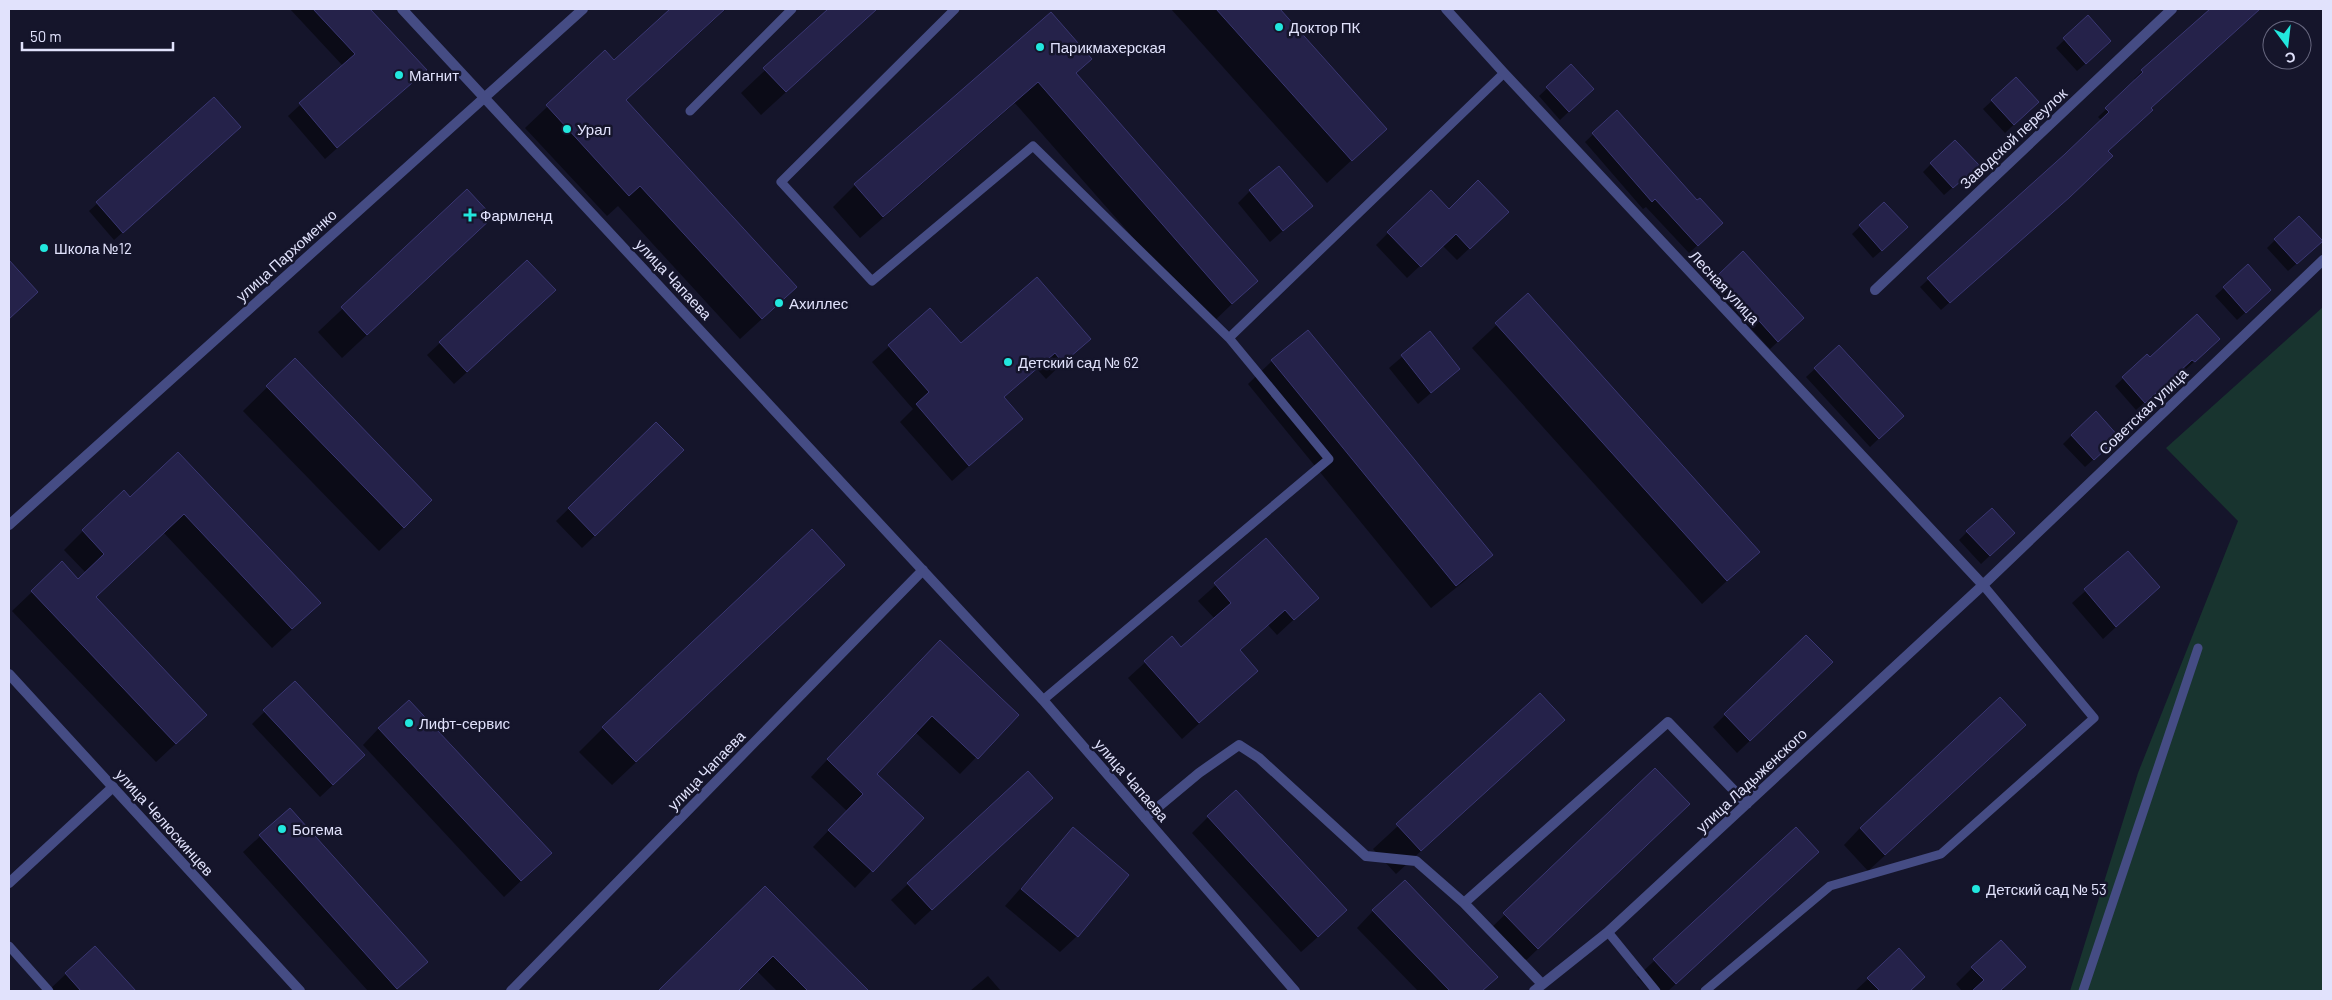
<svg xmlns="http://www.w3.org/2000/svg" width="2332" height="1000" viewBox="0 0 2332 1000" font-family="Barlow,sans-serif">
	<rect width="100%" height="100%" fill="#15152b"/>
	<path fill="#18342f" d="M2323 307V991H2070L2138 773 2238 521 2166 448Z"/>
	<path fill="#0007" d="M290 9H368L425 70 325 159 288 116 343 66Z
		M671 9H726L625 101 774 308 740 339 618 206 607 216 525 128 605 52 614 62Z
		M830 9H877L761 115 741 93Z
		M1171 9H1278L1385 129 1327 183Z
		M2211 9H2259L2150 108 2107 151 2103 164 1941 310 1920 287 2102 121 2098 117 2136 81 2134 79 2142 71Z
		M1050 13 1090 59 1075 74 1256 281 1210 325 1015 103 860 238 833 207 855 185Z
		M2088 17 2102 49 2077 71 2056 48Z
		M1571 66 1584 97 1560 120 1539 96Z
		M2016 79 2029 110 2005 133 1983 109Z
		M214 99 231 135 114 240 89 211Z
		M1617 112 1697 202 1713 231 1689 253 1646 207 1643 209 1585 142Z
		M1931 164 1969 173 1944 195 1923 172Z
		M467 191V241L342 358 318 332Z
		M1250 191 1311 206 1270 242 1238 203Z
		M1884 204 1898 236 1873 258 1852 234Z
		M1449 210 1495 224 1457 260 1442 245 1407 278 1376 245 1388 233Z
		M2275 240 2313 249 2288 271 2267 248Z
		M9 262 37 292 9 319Z
		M2248 266 2261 298 2237 320 2215 296Z
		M1718 275 1794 327 1770 349 1710 284Z
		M1528 295 1758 552 1702 604 1472 348Z
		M542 303 454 384 427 355 440 343Z
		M930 310 961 345 1089 338 1046 379 1037 369 1003 398 1021 419 952 481 900 422 913 409 872 362Z
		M1430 333 1459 369 1418 404 1389 368Z
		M1839 347 1894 424 1870 447 1806 377Z
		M2210 347 2186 369 2184 367 2136 410 2115 386 2147 356 2149 359Z
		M295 360 407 524 379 551 243 411Z
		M1272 361 1491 555 1467 579 1431 608 1248 384Z
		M656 424 670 463 582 548 556 521Z
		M2072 435 2109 445 2085 467 2063 444Z
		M178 454 300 622 272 648 164 533 95 598 186 734 156 762 12 611 32 592 78 580 86 573 64 550 83 531 130 499Z
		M1967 532 2005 541 1981 564 1959 540Z
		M1266 540 1317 598 1277 635 1268 625 1239 651 1257 671 1182 739 1128 678 1172 638 1181 649 1215 619 1198 601Z
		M2128 553 2159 587 2103 639 2072 603Z
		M820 588 612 785 579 752 603 728Z
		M923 658 1017 715 960 774 915 732 875 774 922 818 855 888 813 847 847 811 811 777Z
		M1818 675 1737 753 1713 727 1725 715Z
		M294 683 351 768 320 797 252 724Z
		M1540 695 1563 720 1396 874 1373 849Z
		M379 728 550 853 504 897 363 745Z
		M2008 742 1868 871 1844 845 1860 828Z
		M1655 770 1672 821 1521 965 1488 931Z
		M290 809 426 962 395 991H368L243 852Z
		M1035 814 915 925 891 900 908 884Z
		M1208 817 1329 927 1301 952 1192 833Z
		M1796 828 1801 868 1668 991H1651L1637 977Z
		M1073 829 1077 936 1060 952 1005 906Z
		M765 888 867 991H777L757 971 736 991H659Z
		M1373 911 1496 977 1481 991H1418L1357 928Z
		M95 947 134 991H48L66 974Z
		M2025 967 2003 989 2005 991H1962L1956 984 1972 968Z
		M988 976 1001 991H970Z
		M1924 977 1909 991H1855L1868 979Z"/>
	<path fill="#25224a" stroke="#3a3773" d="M313 9H370L427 70 337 148 299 103 355 54Z
		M670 9H725L626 100 797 287 762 319 640 186 629 196 546 105 605 50 614 60Z
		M828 9H877L786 92 763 68Z
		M1216 9H1280L1387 129 1352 161Z
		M2210 9H2260L2151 108 2153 110 2108 151 2113 156 2070 197 1950 303 1927 278 2065 154 2109 112 2105 108 2143 72 2141 70Z
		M1051 12 1092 59 1076 73 1258 281 1232 304 1038 82 883 217 854 184Z
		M2088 15 2111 41 2086 64 2063 38Z
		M1571 64 1594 89 1569 112 1546 87Z
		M2016 77 2039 102 2014 125 1991 100Z
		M214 97 241 127 123 233 96 202Z
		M1617 110 1697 200 1700 198 1723 223 1698 246 1655 199 1652 202 1592 133Z
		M1955 140 1979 165 1953 188 1930 163Z
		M1279 166 1313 206 1283 231 1249 190Z
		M1478 180 1509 212 1470 249 1456 234 1421 267 1387 232 1431 190 1449 209Z
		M467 189 493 217 367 335 341 307Z
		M1884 202 1908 227 1882 251 1859 225Z
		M2299 216 2323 241 2297 264 2274 239Z
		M1743 251 1804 318 1778 342 1718 275Z
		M9 260 38 292 9 319Z
		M527 260 556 290 467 372 439 342Z
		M2248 264 2271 290 2246 313 2223 287Z
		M1037 277 1091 339 1063 363 1055 353 1004 397 1023 419 969 466 916 404 929 392 888 345 930 308 961 343Z
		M1528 293 1760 552 1727 581 1495 323Z
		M2197 314 2220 339 2195 362 2192 360 2145 403 2122 377 2147 354 2150 357Z
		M1308 330 1493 555 1456 586 1271 360Z
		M1430 331 1460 369 1431 393 1401 355Z
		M1839 345 1904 416 1879 439 1814 368Z
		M295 358 432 500 404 528 266 386Z
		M2096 411 2119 437 2094 460 2071 435Z
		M656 422 684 450 595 536 568 508Z
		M178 452 321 603 292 629 184 514 96 597 207 715 176 744 31 591 62 561 78 579 104 554 82 530 124 490 130 497Z
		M1992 508 2015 533 1990 556 1966 531Z
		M812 529 845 565 636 762 602 727Z
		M1266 538 1319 598 1294 620 1285 610 1240 650 1258 671 1199 723 1144 661 1172 636 1181 647 1231 603 1214 583Z
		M2128 551 2160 587 2116 627 2084 589Z
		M1806 635 1833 662 1750 741 1724 714Z
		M940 640 1019 715 978 759 932 716 877 774 924 818 873 872 828 830 863 794 827 759Z
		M295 681 365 755 333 785 263 710Z
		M1540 693 1565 720 1421 851 1396 824Z
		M2000 697 2026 725 1885 855 1860 828Z
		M409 700 552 853 521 881 378 728Z
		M1655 768 1690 804 1538 949 1503 913Z
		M1028 771 1053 798 932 910 907 883Z
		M1236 790 1347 910 1318 937 1207 816Z
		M290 808 428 962 397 989 259 835Z
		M1073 827 1129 875 1078 937 1021 889Z
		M1796 827 1819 852 1676 984 1653 959Z
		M1405 880 1498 977 1482 991H1450L1372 910Z
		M765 886 869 991H808L773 956 738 991H658Z
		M2001 940 2026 967 2000 991H1972L1984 980 1971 967Z
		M95 946 136 991H81L65 973Z
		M1899 948 1925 977 1910 991H1880L1867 978Z"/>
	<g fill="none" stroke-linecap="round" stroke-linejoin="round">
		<path stroke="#454c84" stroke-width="9" d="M955 9 781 182 872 281 1033 146 1229 338 1329 459 1043 700
			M690 111 792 9
			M1229 338 1504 73
			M1608 932 1656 991
			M9 946 49 991
			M1705 991 1830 886 1941 854 2094 718 1983 585
			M2083 991 2198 648"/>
		<path stroke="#454c84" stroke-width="10" d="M402 9 1043 700 1295 991
			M1446 9 1504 73 1983 585
			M1875 290 2172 9
			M9 525 583 9
			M1145 818 1199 773 1239 745 1259 758 1366 856 1416 861 1464 903
			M9 883 113 787
			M1542 984 1464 903 1668 722 1747 804
			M511 991 923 570
			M1534 991 1608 932 1983 585 2323 260"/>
		<path stroke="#454c84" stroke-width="10" d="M9 674 300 991"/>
	</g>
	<g fill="#22e7de" stroke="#15152b" stroke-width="2">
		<circle cx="1279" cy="27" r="5"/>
		<circle cx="1040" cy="47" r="5"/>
		<circle cx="399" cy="75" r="5"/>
		<circle cx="567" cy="129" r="5"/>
		<path d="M467.5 207.5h5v5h5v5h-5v5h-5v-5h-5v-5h5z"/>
		<circle cx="44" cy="248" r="5"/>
		<circle cx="779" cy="303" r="5"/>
		<circle cx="1008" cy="362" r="5"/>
		<circle cx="409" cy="723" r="5"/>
		<circle cx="282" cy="829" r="5"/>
		<circle cx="1976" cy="889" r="5"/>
	</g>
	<g text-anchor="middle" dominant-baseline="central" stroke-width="5" stroke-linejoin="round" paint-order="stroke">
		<g font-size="15" fill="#e1e2fc" stroke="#15152b" text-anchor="start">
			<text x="1289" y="27">Доктор ПК</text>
			<text x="1050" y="47">Парикмахерская</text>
			<text x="409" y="75">Магнит</text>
			<text x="577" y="129">Урал</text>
			<text x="480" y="215">Фармленд</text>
			<text x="54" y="248">Школа №12</text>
			<text x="789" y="303">Ахиллес</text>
			<text x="1018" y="362">Детский сад № 62</text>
			<text x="419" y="723">Лифт-сервис</text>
			<text x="292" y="829">Богема</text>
			<text x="1986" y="889">Детский сад № 53</text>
		</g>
		<g font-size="15" fill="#e1e2fc" stroke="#15152b">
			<text transform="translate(2013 138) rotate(-43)">Заводской переулок</text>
			<text transform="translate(286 255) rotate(-42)">улица Пархоменко</text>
			<text transform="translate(674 279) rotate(47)">улица Чапаева</text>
			<text transform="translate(1725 287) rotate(47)">Лесная улица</text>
			<text transform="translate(2143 411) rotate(-44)">Советская улица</text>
			<text transform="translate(706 770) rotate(-46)">улица Чапаева</text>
			<text transform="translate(1132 780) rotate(49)">улица Чапаева</text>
			<text transform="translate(1751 780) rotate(-43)">улица Ладыженского</text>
			<text transform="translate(165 822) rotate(48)">улица Челюскинцев</text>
		</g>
	</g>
	<rect width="2332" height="1000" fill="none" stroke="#e1e2fc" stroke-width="20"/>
	<g transform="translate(2287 45) rotate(165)"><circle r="24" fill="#15152b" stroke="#67677f"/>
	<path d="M0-4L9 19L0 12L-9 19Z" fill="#22e7de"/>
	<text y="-8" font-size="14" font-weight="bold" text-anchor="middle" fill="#e1e2fc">С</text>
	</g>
	<path d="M22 42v8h151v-8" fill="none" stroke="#e1e2fc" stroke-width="2.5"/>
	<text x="30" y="42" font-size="15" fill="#e1e2fc" stroke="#15152b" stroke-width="4" paint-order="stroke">50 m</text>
</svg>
